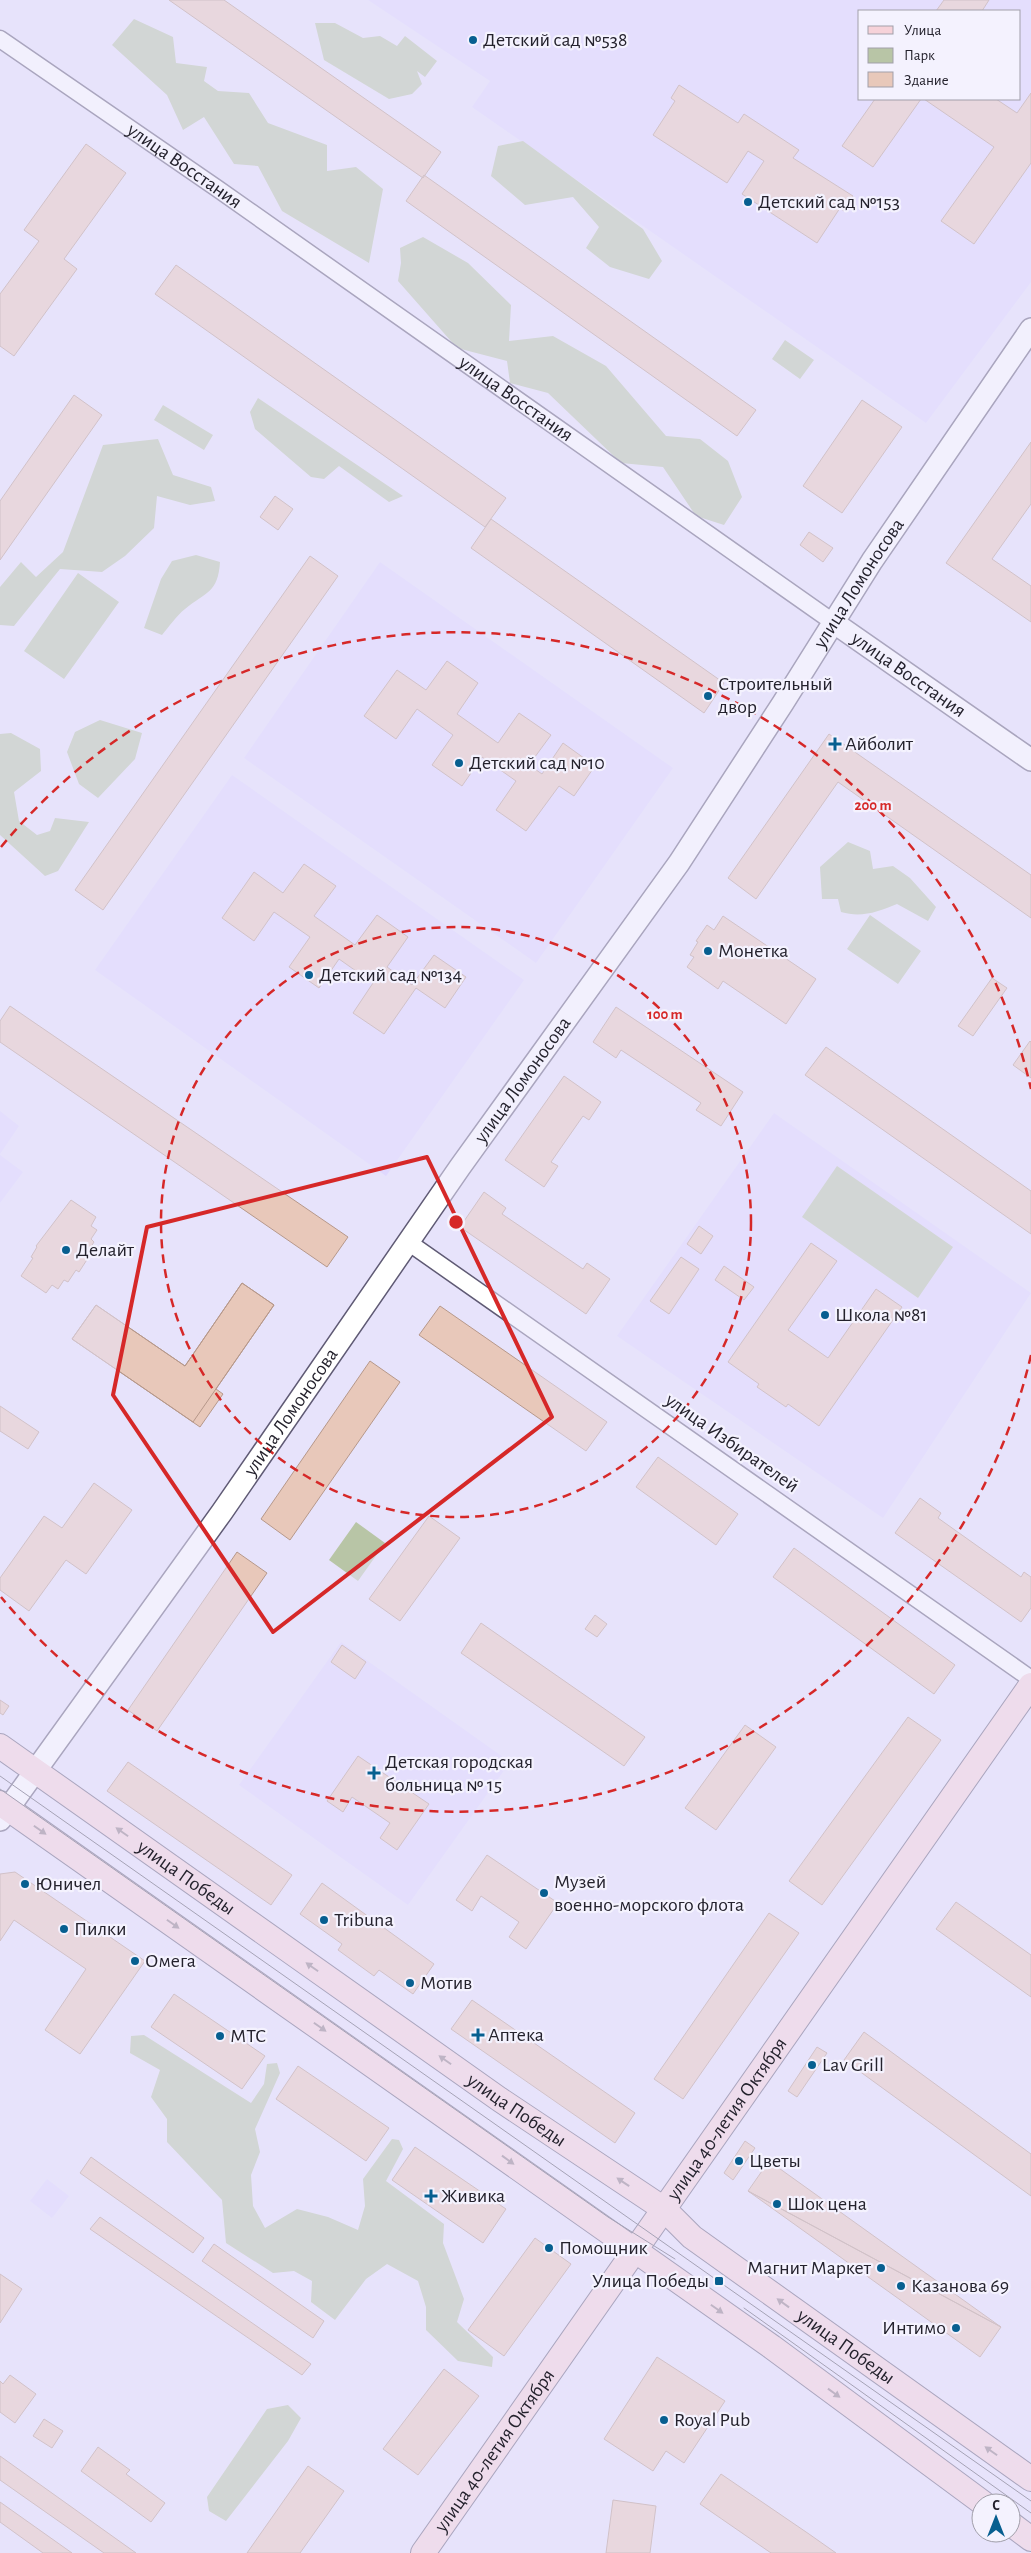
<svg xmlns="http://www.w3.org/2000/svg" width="1031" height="2553" viewBox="0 0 1031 2553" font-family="'Alegreya Sans',sans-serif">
	<rect width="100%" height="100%" fill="#e7e3fb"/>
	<path fill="#dfd8fe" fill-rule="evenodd" d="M368 0H1031V282L926 423 472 107 490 81ZM860 11H1020V99H860Z
		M380 562 673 768 536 963 244 758Z
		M232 775 524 980 386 1176 95 970Z
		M0 1111 19 1126 0 1154Z
		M774 1113 1031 1293 883 1518 617 1336Z
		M0 1155 23 1172 0 1203Z
		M341 1642 510 1762 408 1905 239 1785Z
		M47 2179 69 2196 52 2218 30 2201Z"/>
	<path fill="#b8c5a6" d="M134 19 173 37 176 63 207 67 204 81 218 91 249 93 268 123 327 145V171L356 167 383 189 369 263 282 211 258 166 234 164 204 117 183 130 167 95 112 45Z
		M315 23H335L363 38 380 36 397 46 405 36 437 61 425 77 417 71 422 84 412 94 389 99 324 60Z
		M523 141 643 229 662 261 649 279 610 267 586 248 599 227 573 197 525 205 491 176 498 146Z
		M423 237 468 263 511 305 509 341 553 336 606 366 666 436 700 439 728 461 742 497 724 525 696 516 663 467 621 463 548 393 510 383 507 361 457 348 398 281 401 263 400 248Z
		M785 340 814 360 800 379 772 359Z
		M258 398 403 496 389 502 339 466 324 479 311 477 255 429 250 412Z
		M163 405 213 435 204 450 154 420Z
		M158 439 173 475 211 487 215 501 190 505 157 496 154 528 125 556 102 572 60 569 14 626 0 625V587L21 562 36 577 63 552 103 445Z
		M196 555 220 562C218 593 206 592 185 609 176 616 169 627 162 635L144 628 161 579 172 561Z
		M78 573 119 602 64 679 24 651Z
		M100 720 142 733 135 759 98 798 79 784 67 752 75 732Z
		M11 733 40 749 41 771 14 792 19 821 37 835 50 831 55 818 89 822 58 871 45 876 0 835V734Z
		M848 842 870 851 873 869 893 866 910 878 936 907 928 921 897 904C878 912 861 918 841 912L838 899H822L820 867Z
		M870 915 921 951 898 984 847 949Z
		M837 1166 953 1247 918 1298 802 1217Z
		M356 1522 385 1543 358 1581 329 1560Z
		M144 2035 251 2103 264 2084 267 2064 277 2063 280 2073 255 2129 260 2152 251 2175 253 2206 265 2228 297 2209 328 2217 358 2230 365 2206 363 2179 392 2139 399 2140 403 2149 386 2181 444 2224 443 2243 464 2299 457 2322 493 2357 492 2367 458 2361 426 2330V2307L418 2281 387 2264 366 2279 335 2320 311 2302 312 2281 294 2271 273 2273 226 2243 222 2200 167 2142V2119L151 2097 160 2070 130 2053 131 2036Z
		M288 2405 301 2418 288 2441 226 2521 209 2511 207 2497 267 2409Z"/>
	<path fill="#e8c8ba" stroke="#b6988a" d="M169 0H224L441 152 423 178Z
		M944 0H989L982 11H936Z
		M679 85 738 123 744 114 799 150 793 158 853 196 844 211 840 208 817 243 742 194 764 161 748 151 727 183 653 135 675 101 671 98Z
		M1031 93V163L974 244 941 221 994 147 924 99H996L1017 113Z
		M875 99H921L873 167 842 146Z
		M86 144 126 173 64 259 77 269 14 356 0 346V294L39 241 24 230Z
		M424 175 756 410 737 436 406 201Z
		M176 265 506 498 485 527 155 294Z
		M74 395 102 415 0 560V501Z
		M862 400 902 427 842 513 803 486Z
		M1031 442V504L992 559 1031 586V622L946 563Z
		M275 496 293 509 278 530 260 517Z
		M491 519 724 683 704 713 471 548Z
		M809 532 833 548 823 562 800 545Z
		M310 556 338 576 103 910 75 890Z
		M447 661 478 683 457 714 498 743 519 713 551 735 529 765 542 774 563 743 595 766 574 796 559 786 526 831 496 810 516 781 482 757 462 786 432 765 453 735 417 709 396 739 364 716 397 670 426 690Z
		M829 734 1031 875V918L838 782 756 899 728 878Z
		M304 864 336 886 314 916 355 945 377 915 408 937 387 967 412 985 434 955 466 977 445 1008 416 988 384 1034 353 1013 373 983 339 959 319 988 289 967 310 937 274 912 254 941 222 918 254 872 283 893Z
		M723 916 816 979 786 1024 723 981 718 989 687 967 694 957 690 955 698 942 696 941 707 925 714 930Z
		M992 978 1007 988 973 1036 958 1026Z
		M10 1006 348 1237 327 1267 0 1042V1021Z
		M616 1007 743 1092 721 1126 696 1110 701 1103 621 1050 616 1058 593 1042Z
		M1030 1041 1031 1042V1078L1013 1065Z
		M826 1047 1031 1191V1234L805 1075Z
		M564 1076 601 1102 589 1120 583 1116 551 1162 558 1166 544 1187 505 1160Z
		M484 1192 506 1208 502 1214 583 1269 587 1263 610 1279 586 1314 460 1227Z
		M71 1200 96 1217 91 1226 97 1230 91 1239 94 1242 87 1253 90 1255 79 1272 76 1270 68 1282 64 1280 58 1289 52 1285 46 1293 21 1276 33 1258 31 1257 37 1247 36 1246Z
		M699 1226 713 1236 701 1254 687 1244Z
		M811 1243 837 1261 788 1330 828 1358 876 1289 902 1307 819 1426 788 1404 786 1407 757 1387 759 1384 728 1362Z
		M681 1257 699 1269 669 1314 650 1301Z
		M724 1266 754 1287 744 1300 715 1280Z
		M242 1283 274 1305 216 1389 223 1394 200 1427 72 1339 96 1305 185 1366Z
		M242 1283 274 1305 193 1422 72 1339 96 1305 185 1366Z
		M440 1306 607 1422 586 1451 419 1335Z
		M370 1361 400 1382 290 1540 261 1519Z
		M0 1406 39 1432 28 1449 0 1431Z
		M658 1457 738 1514 716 1545 636 1487Z
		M94 1483 132 1510 86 1574 66 1560 29 1611 0 1590V1578L44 1516 62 1528Z
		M920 1498 941 1513 938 1518 1021 1577 1024 1572 1031 1577V1608L1021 1622 895 1533Z
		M429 1516 460 1538 400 1621 369 1599Z
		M794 1548 955 1665 934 1694 773 1577Z
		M237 1552 267 1573 157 1731 128 1710Z
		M595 1615 607 1624 597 1637 585 1629Z
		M481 1623 645 1737 624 1766 461 1653Z
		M342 1645 366 1662 355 1679 331 1662Z
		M0 1700 9 1706 3 1715 0 1713Z
		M908 1717 941 1740 822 1905 789 1881Z
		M745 1725 776 1747 716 1830 685 1808Z
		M358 1756 429 1804 397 1850 380 1838 390 1823 352 1797 343 1812 327 1801Z
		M128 1762 292 1875 271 1905 107 1791Z
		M487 1855 558 1903 526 1949 509 1937 519 1922 481 1896 472 1911 456 1900Z
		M15 1872 145 1961 80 2054 45 2030 86 1969 14 1920 0 1941V1874Z
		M322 1883 434 1964 413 1994 379 1970 374 1976 338 1950 342 1944 300 1914Z
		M956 1902 1031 1955V1997L936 1929Z
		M769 1913 799 1933 683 2099 654 2079Z
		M174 1994 265 2056 242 2089 151 2027Z
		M472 2000 635 2113 615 2143 451 2029Z
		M864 2032 1031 2154V2196L844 2060Z
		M817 2047 827 2053 797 2097 788 2091Z
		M298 2066 389 2128 366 2161 276 2099Z
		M745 2141 755 2148 733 2180 724 2173Z
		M415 2147 506 2209 483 2243 392 2180Z
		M91 2157 204 2238 193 2253 80 2173Z
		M769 2161 1001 2327 748 2191Z
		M748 2191 1001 2327 980 2357Z
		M100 2217 311 2364 302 2375 90 2229Z
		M535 2238 571 2264 504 2356 468 2330Z
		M214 2244 324 2321 313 2338 202 2261Z
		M0 2274 22 2289 0 2323Z
		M657 2357 725 2401 684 2463 666 2451 653 2471 604 2439Z
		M444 2369 479 2396 418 2475 383 2449Z
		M10 2375 36 2394 15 2423 0 2412V2381L3 2384Z
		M44 2419 63 2431 52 2448 33 2436Z
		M98 2447 130 2470 126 2474 165 2503 151 2522 81 2471Z
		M0 2456 136 2553H104L0 2480Z
		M308 2466 344 2491 300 2553H247Z
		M721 2474 809 2534 836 2553H771L700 2504Z
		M613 2500 656 2506 650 2553H606Z
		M0 2502 72 2553H43L0 2522Z"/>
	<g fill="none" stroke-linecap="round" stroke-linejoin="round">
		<g stroke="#5f5a74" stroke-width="19">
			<g id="minor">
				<path id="s1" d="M0 39 218 189 833 622"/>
				<path d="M408 1242 1031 1679"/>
			</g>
		</g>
		<g stroke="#5f5a74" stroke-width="24">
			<g id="tertiary">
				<path id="s2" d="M833 622 1031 760"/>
				<path id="s3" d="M0 1820 222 1512 460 1167 679 863 783 703 872 561 1031 329"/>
			</g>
		</g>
		<g stroke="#5f5a74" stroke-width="26">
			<g id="secondary">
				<path id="s4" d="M0 1746 499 2099 664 2209 692 2237 1031 2479"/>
				<path d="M0 1803 772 2347 983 2503"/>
				<path d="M1011 2524 1031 2539"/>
				<path id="s5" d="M423 2553 1031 1685"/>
			</g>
		</g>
		<use href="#minor" stroke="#fff" stroke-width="16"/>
		<use href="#tertiary" stroke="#fff" stroke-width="21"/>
		<use href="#secondary" stroke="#f6d2d9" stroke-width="24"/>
		<path stroke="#555361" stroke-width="1" d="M0 1776 1031 2501
			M0 1789 608 2217 675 2259
			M744 2308 1031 2513"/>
	</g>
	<defs><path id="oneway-solid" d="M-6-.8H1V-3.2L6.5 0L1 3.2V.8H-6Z" transform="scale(1.25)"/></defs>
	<g fill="#8d7a83">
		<use href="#oneway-solid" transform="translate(40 1830) rotate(35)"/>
		<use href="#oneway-solid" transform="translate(122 1832) rotate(-145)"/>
		<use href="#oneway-solid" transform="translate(173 1924) rotate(35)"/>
		<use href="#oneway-solid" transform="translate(312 1967) rotate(-145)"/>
		<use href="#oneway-solid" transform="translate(320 2027) rotate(35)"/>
		<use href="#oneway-solid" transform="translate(445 2060) rotate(-145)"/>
		<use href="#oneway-solid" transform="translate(508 2160) rotate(36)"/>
		<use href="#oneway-solid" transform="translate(623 2182) rotate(-146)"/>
		<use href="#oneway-solid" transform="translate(783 2303) rotate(-144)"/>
		<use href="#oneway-solid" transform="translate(717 2309) rotate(35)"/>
		<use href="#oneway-solid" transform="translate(834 2393) rotate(36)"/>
		<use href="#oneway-solid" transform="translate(991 2451) rotate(-145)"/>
	</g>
	<path d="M0 0H1031V2553H0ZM427 1157 552 1417 273 1632 113 1395 147 1227Z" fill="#e7e3fb" fill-opacity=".55" fill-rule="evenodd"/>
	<path fill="none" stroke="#d62828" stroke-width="4" stroke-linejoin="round" d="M427 1157 552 1417 273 1632 113 1395 147 1227Z"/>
	<g fill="none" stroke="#d62828" stroke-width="2.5" stroke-dasharray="9 6">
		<circle cx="456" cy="1222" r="295"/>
		<path d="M1031 1355A590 590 0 0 1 1 1597M1 847A590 590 0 0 1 1031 1089"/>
	</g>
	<g fill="#075f90" stroke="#f4f2fe" stroke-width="2">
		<circle cx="473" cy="40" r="5"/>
		<circle cx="748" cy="202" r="5"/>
		<circle cx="708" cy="696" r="5"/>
		<path d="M832.5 736.5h5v5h5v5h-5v5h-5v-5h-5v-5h5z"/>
		<circle cx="459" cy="763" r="5"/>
		<circle cx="708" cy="951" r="5"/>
		<circle cx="309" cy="975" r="5"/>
		<circle cx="66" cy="1250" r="5"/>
		<circle cx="825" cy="1315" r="5"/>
		<path d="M371.5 1765.5h5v5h5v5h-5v5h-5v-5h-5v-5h5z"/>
		<circle cx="25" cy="1884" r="5"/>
		<circle cx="544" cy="1893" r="5"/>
		<circle cx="324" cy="1920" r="5"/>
		<circle cx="64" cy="1929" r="5"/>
		<circle cx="135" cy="1961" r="5"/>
		<circle cx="410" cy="1983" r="5"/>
		<path d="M475.5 2027.5h5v5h5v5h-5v5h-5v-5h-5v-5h5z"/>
		<circle cx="220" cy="2036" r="5"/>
		<circle cx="812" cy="2065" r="5"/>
		<circle cx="739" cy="2161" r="5"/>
		<path d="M428.5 2188.5h5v5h5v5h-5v5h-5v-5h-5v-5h5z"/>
		<circle cx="777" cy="2204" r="5"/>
		<circle cx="549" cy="2248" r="5"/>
		<circle cx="881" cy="2268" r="5"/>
		<rect x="714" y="2276" width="10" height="10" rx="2.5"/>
		<circle cx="901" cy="2286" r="5"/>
		<circle cx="956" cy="2328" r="5"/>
		<circle cx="664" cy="2420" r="5"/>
	</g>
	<g text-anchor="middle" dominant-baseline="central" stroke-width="4.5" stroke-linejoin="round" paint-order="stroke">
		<g font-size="20" fill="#24222d" stroke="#f4f2fe" text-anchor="start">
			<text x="483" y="40">Детский сад №538</text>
			<text x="758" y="202">Детский сад №153</text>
			<text x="718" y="684">Строительный<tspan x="718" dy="23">двор</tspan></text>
			<text x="845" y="744">Айболит</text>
			<text x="469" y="763">Детский сад №10</text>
			<text x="718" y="951">Монетка</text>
			<text x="319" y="975">Детский сад №134</text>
			<text x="76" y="1250">Делайт</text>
			<text x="835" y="1315">Школа №81</text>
			<text x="385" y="1762">Детская городская<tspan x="385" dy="23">больница № 15</tspan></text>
			<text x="554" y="1882">Музей<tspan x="554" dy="23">военно-морского флота</tspan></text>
			<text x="35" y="1884">Юничел</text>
			<text x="334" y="1920">Tribuna</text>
			<text x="74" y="1929">Пилки</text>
			<text x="145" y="1961">Омега</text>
			<text x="420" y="1983">Мотив</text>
			<text x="488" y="2035">Аптека</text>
			<text x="230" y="2036">МТС</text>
			<text x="822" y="2065">Lav Grill</text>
			<text x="749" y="2161">Цветы</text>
			<text x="441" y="2196">Живика</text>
			<text x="787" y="2204">Шок цена</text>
			<text x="559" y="2248">Помощник</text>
			<text x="871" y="2268" text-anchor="end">Магнит Маркет</text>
			<text x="709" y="2281" text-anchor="end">Улица Победы</text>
			<text x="911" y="2286">Казанова 69</text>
			<text x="946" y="2328" text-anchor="end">Интимо</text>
			<text x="674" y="2420">Royal Pub</text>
		</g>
		<g font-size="20" fill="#24222d" stroke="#f4f2fe">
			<text stroke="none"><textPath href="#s1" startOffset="224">улица Восстания</textPath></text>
			<text stroke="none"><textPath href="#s1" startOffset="629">улица Восстания</textPath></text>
			<text stroke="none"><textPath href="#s3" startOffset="1506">улица Ломоносова</textPath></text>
			<text stroke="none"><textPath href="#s2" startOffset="92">улица Восстания</textPath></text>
			<text stroke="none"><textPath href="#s3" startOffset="906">улица Ломоносова</textPath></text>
			<text stroke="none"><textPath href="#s3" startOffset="501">улица Ломоносова</textPath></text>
			<text transform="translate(732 1443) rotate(35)">улица Избирателей</text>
			<text stroke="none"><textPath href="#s4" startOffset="228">улица Победы</textPath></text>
			<text stroke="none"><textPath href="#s4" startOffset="632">улица Победы</textPath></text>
			<text stroke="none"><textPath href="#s5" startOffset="530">улица 40-летия Октября</textPath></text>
			<text stroke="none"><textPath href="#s4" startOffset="1038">улица Победы</textPath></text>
			<text stroke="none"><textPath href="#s5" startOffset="125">улица 40-летия Октября</textPath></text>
		</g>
	</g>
	<circle cx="456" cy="1222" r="8" fill="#d62828" stroke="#f4f2fe" stroke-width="2.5"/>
	<g font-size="15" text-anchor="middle" font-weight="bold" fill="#d62828" stroke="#f4f2fe" stroke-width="4.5" stroke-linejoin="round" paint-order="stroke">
		<text x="873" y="810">200 m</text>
		<text x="665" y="1019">100 m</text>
	</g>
	<rect x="858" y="10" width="162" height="90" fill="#f4f2fe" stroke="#a19faa"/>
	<rect x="868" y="26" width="25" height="8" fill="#f6d2d9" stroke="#a19faa"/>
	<text x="904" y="35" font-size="15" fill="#24222d">Улица</text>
	<rect x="868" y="48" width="25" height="15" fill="#b8c5a6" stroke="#a19faa"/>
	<text x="904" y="60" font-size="15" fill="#24222d">Парк</text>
	<rect x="868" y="72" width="25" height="15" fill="#e8c8ba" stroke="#a19faa"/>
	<text x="904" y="85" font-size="15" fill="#24222d">Здание</text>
	<g transform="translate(996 2518)"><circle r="24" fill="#f4f2fe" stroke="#a19faa"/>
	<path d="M0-4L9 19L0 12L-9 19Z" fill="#075f90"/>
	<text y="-8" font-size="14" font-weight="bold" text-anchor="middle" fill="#24222d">С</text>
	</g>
</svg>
